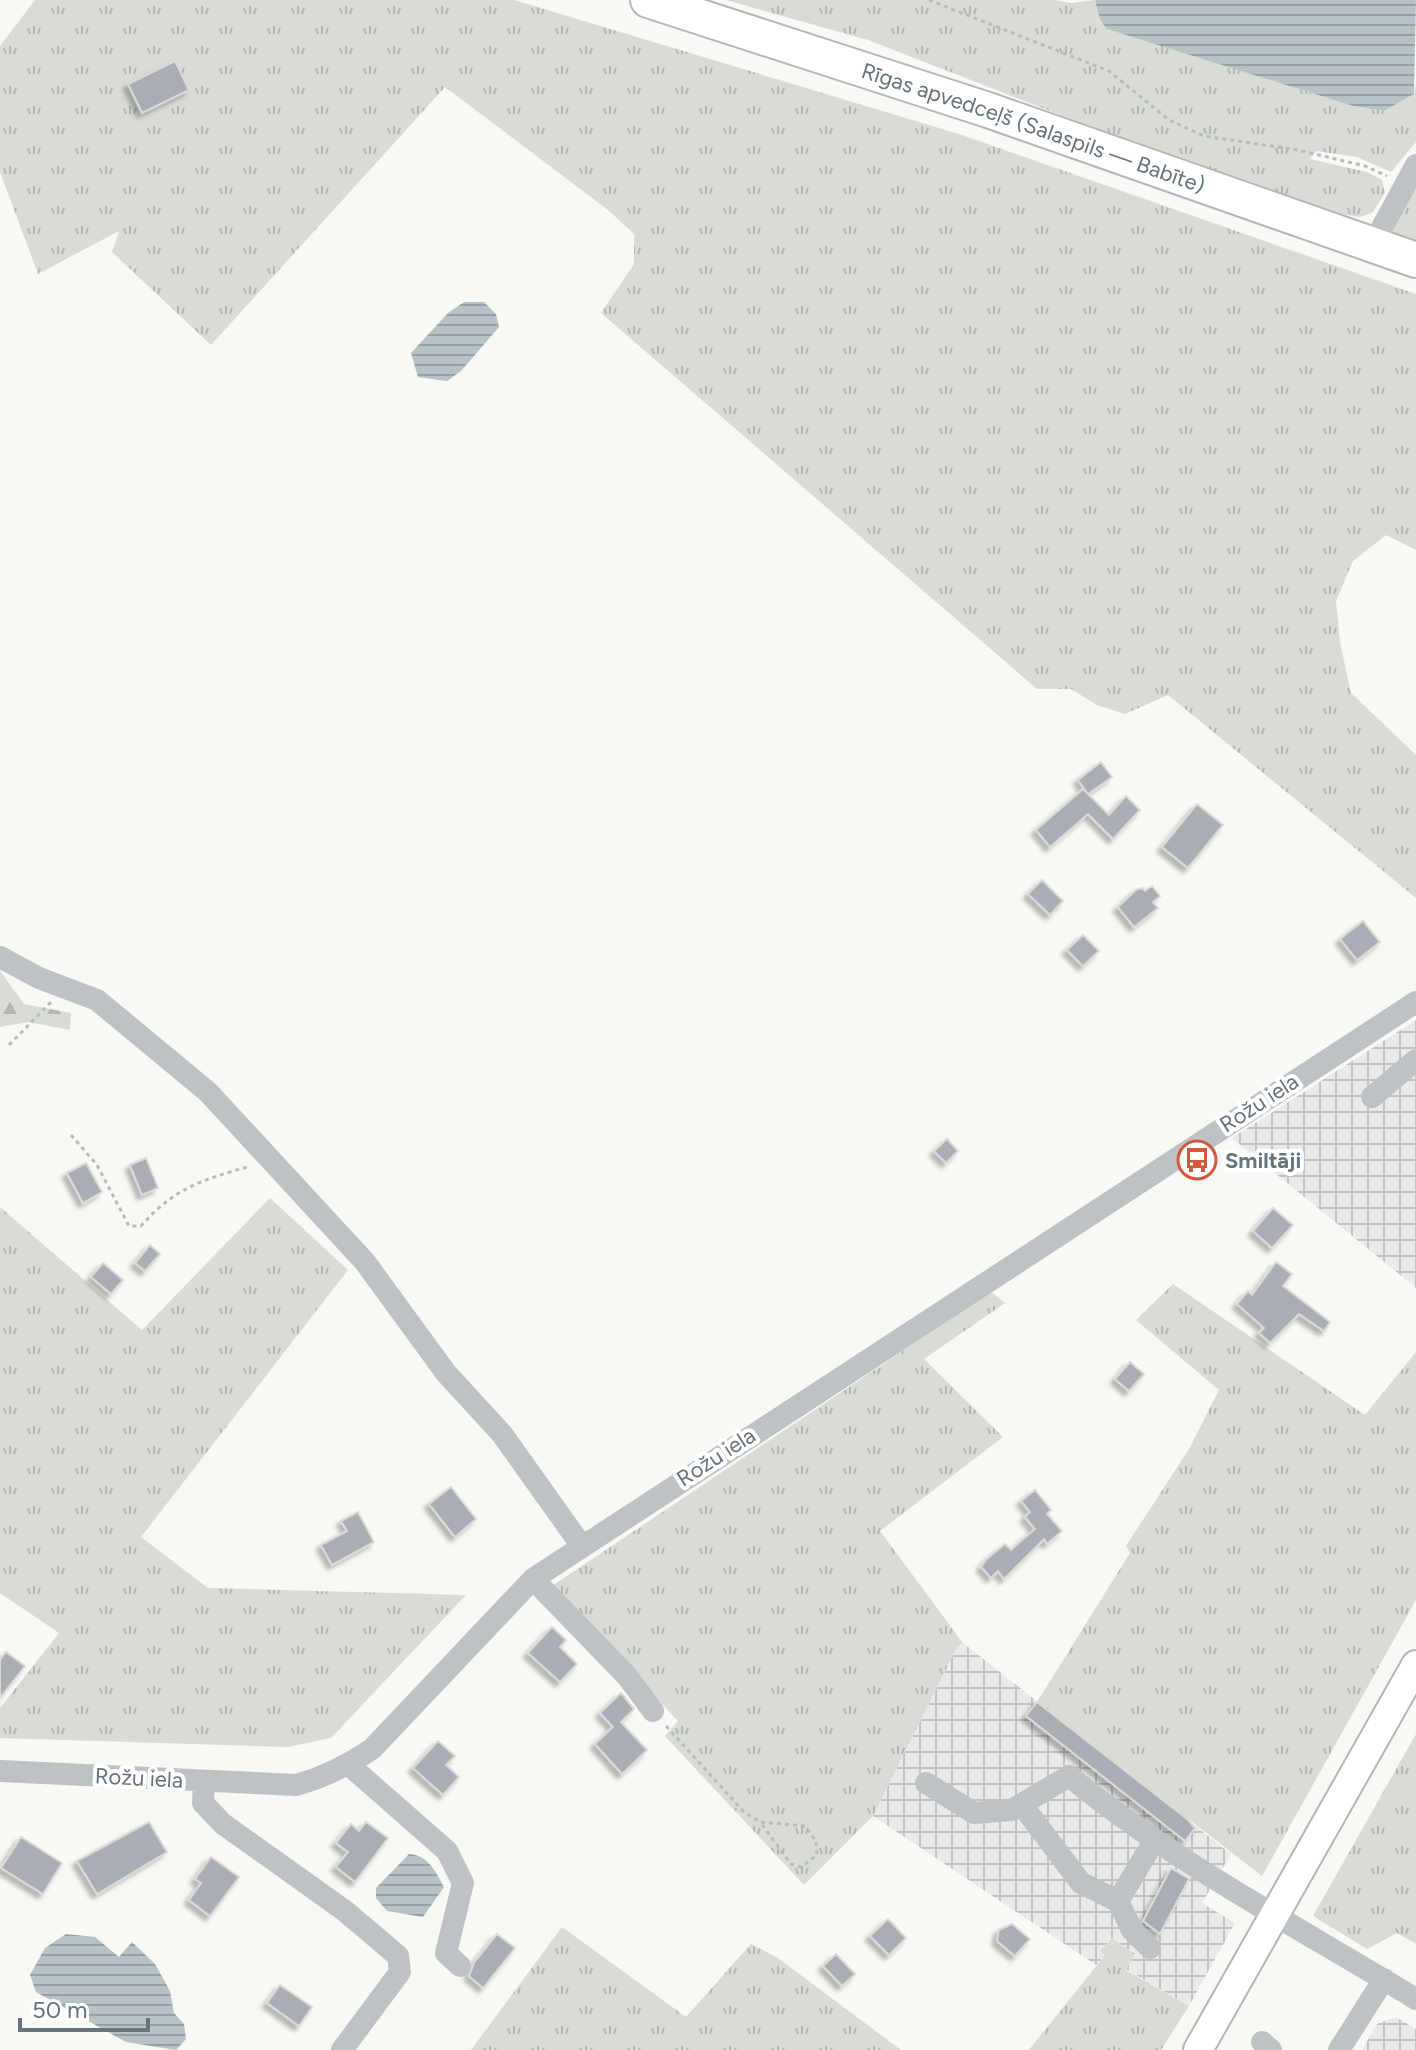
<svg xmlns="http://www.w3.org/2000/svg" width="1416" height="2050" viewBox="0 0 1416 2050" font-family="Figtree,sans-serif">
	<defs>
		<pattern id="industrial-grid" width="8" height="8" patternUnits="userSpaceOnUse" patternTransform="scale(2)"><rect width="8" height="8" fill="#e9eae9"/><path d="M0 4h8M4 0v8" fill="none" stroke="#c1c2c2"/></pattern>
		<pattern id="grass-tufts" width="24" height="20" patternUnits="userSpaceOnUse" patternTransform="scale(2)"><rect width="24" height="20" fill="#d8dcd5"/><path d="M3 7l-1-3M5 7V3M7 7l1-3M15 17l-1-3M17 17v-4M19 17l1-3" fill="none" stroke="#b3b7b2"/></pattern>
		<pattern id="forest-firs" width="22" height="20" patternUnits="userSpaceOnUse" patternTransform="scale(2)"><rect width="22" height="20" fill="#d8dcd5"/><path d="M5 1l3.5 6h-7zM16 11l3.5 6h-7z" fill="#b3b7b2"/></pattern>
		<pattern id="water-rules" width="6" height="5" patternUnits="userSpaceOnUse" patternTransform="scale(2)"><rect width="6" height="5" fill="#b6c2c5"/><path d="M0 2.5h6" fill="none" stroke="#98a2a5"/></pattern>
		<filter id="shadow"><feDropShadow dx="-4.5" dy="4.5" stdDeviation="2" flood-color="#0004"/></filter>
	</defs>
	<rect width="100%" height="100%" fill="#f8f8f5"/>
	<path fill="url(#industrial-grid)" d="M1416 1020V1288L1232 1138Z
		M963 1643 1231 1854 1202 1903 1235 1923 1189 2006 1126 1969 1112 1938 1101 1950 1105 1955 1096 1965 873 1816 957 1647Z
		M1396 2017 1416 2029V2050H1362L1377 2024Z"/>
	<path fill="url(#grass-tufts)" d="M35 0H514L959 134 1416 294V550L1386 535 1353 561 1336 601 1340 642 1351 693 1416 755V898L1168 695 1125 714 1097 705 1071 689H1037L601 313 634 264V234L608 210 445 87 211 345 112 252 119 231 38 274 0 172V46Z
		M726 0H1054L1071 3 1095 0 1100 21 1108 29 1353 106 1384 111 1414 94 1416 84V142L1391 172 1357 157 1316 151 1310 159 1367 172 1382 180 1385 193 1372 213 1360 217 1329 212 1081 123 868 40Z
		M1416 186V252L1390 233Z
		M270 1198 348 1270 141 1537 208 1588 466 1595 331 1738 288 1747 0 1738V1708L59 1633 0 1593V1207L142 1330Z
		M1173 1284 1365 1415 1416 1352V1600L1262 1876 1037 1702 1130 1553 1126 1546 1189 1449 1219 1390 1136 1320Z
		M991 1292 1005 1303 924 1359 1003 1437 880 1531 963 1643 957 1647 873 1816 804 1885 665 1736 678 1721 552 1586Z
		M1416 1734V1944L1397 1933 1367 1949 1313 1916Z
		M562 1927 686 2017 751 1944 778 1958 901 2050H471Z
		M1112 1938 1135 1954 1126 1970 1189 2006 1161 2050H1029L1105 1955 1100 1951Z"/>
	<path fill="url(#forest-firs)" d="M0 971 24 1004 71 1013 70 1030 28 1022 0 1027Z"/>
	<path fill="url(#water-rules)" d="M1095 0H1416L1414 94 1384 111 1353 106 1107 29 1100 20Z
		M464 302H484L496 314 499 327 461 371 447 381 418 377 411 353 448 313Z
		M409 1854C428 1855 436 1872 444 1887L423 1917 387 1911 376 1898V1888Z
		M66 1934 95 1937 119 1957 132 1942 155 1964 170 1991 174 2013 184 2024 186 2039 176 2050 126 2042 36 1992 30 1975 45 1948Z"/>
	<path fill="#a8aeb4" stroke="#dad9d8" stroke-width="2" filter="url(#shadow)" d="M175 61 189 90 142 113 128 84Z
		M1101 762 1112 777 1088 794 1078 780Z
		M1083 789 1109 815 1126 796 1140 810 1113 839 1088 814 1050 847 1036 830Z
		M1197 804 1223 825 1188 868 1162 847Z
		M1042 880 1063 901 1050 915 1028 894Z
		M1152 886 1160 896 1153 902 1158 908 1134 927 1118 907 1136 890 1142 888 1145 891Z
		M1363 921 1380 942 1357 960 1340 939Z
		M1083 935 1099 951 1083 966 1067 950Z
		M947 1139 958 1151 946 1163 934 1151Z
		M146 1158 158 1188 142 1195 130 1165Z
		M86 1163 102 1192 83 1203 67 1173Z
		M1273 1208 1293 1225 1272 1248 1253 1231Z
		M150 1245 160 1254 145 1271 135 1263Z
		M1276 1262 1292 1274 1283 1286 1330 1322 1324 1331 1299 1314 1270 1343 1259 1333 1264 1328 1237 1304 1248 1291 1252 1295Z
		M103 1263 123 1280 111 1294 91 1277Z
		M1130 1362 1144 1374 1129 1391 1115 1379Z
		M451 1487 476 1519 455 1537 429 1504Z
		M1035 1490 1051 1510 1047 1514 1062 1531 1047 1544 1044 1539 1004 1579 998 1571 991 1578 981 1567 987 1559 1005 1544 1011 1550 1035 1529 1025 1517 1030 1512 1021 1501Z
		M358 1512 374 1542 332 1565 321 1545 347 1531 341 1521Z
		M552 1627 566 1640 560 1647 577 1664 560 1682 528 1653Z
		M6 1652 25 1666 0 1698V1660Z
		M621 1693 634 1709 621 1722 647 1750 622 1774 595 1744 613 1727 600 1713Z
		M1037 1702 1187 1819 1195 1828 1185 1841 1026 1716Z
		M438 1741 455 1756 446 1765 459 1777 443 1795 413 1768Z
		M149 1822 167 1852 97 1894 77 1861Z
		M366 1822 388 1838 355 1882 336 1867 348 1852 336 1843 351 1824 359 1831Z
		M21 1837 62 1863 43 1894 1 1868Z
		M211 1857 239 1877 210 1916 189 1900 201 1883 195 1879Z
		M1171 1868 1189 1879 1160 1934 1143 1921Z
		M888 1919 906 1938 889 1955 870 1936Z
		M1012 1924 1030 1939 1015 1956 997 1941 999 1930Z
		M497 1934 515 1948 483 1988 469 1976 474 1963Z
		M836 1954 855 1974 842 1986 823 1966Z
		M280 1985 312 2007 299 2026 267 2003Z"/>
	<g fill="none" stroke-linecap="round" stroke-linejoin="round">
		<g stroke="#b1b6ba" stroke-width="32">
			<path id="major" d="M1198 2050 1416 1665"/>
		</g>
		<g stroke="#b3b7ba" stroke-width="38">
			<g id="highway">
				<path id="s1" d="M648 0 988 110 1416 260"/>
			</g>
		</g>
		<path stroke="#b8bbbe" stroke-width="3" stroke-dasharray="4 4" stroke-linecap="butt" d="M929 0 1109 71 1169 120 1204 136 1298 150 1365 166 1387 176
			M9 1045 51 1002
			M71 1135 97 1165 129 1226H141C174 1188 204 1179 251 1166
			M666 1726 744 1812 760 1822 805 1826 816 1841 817 1855 801 1867 791 1864 760 1822"/>
		<path stroke="#bdc2c5" stroke-width="22" d="M1373 244 1416 165
			M0 957 39 978 97 1000 208 1092 365 1262 446 1373 502 1434 581 1545
			M1372 1097 1416 1060
			M533 1579 627 1676 653 1711
			M349 1765 447 1851 463 1883 446 1953 460 1966
			M0 1771 296 1785C325 1777 347 1766 372 1749L533 1579 1416 1002
			M204 1781 203 1803 223 1824 345 1911 398 1956 400 1972 342 2050
			M926 1783 974 1813 1012 1810 1069 1776C1176 1864 1298 1927 1416 1999
			M1022 1805 1081 1883 1118 1901 1154 1841
			M1118 1901 1132 1930 1150 1948
			M1262 2042 1271 2050
			M1339 2050 1384 1979"/>
		<use href="#major" stroke="#fff" stroke-width="28"/>
		<use href="#highway" stroke="#fff" stroke-width="34"/>
	</g>
	<defs>
		<g id="bus-ring" transform="scale(2)"><circle r="9.5" fill="#fff" stroke="#d4573a" stroke-width="1.5"/><path d="M-5-6H5V4H4V6H2V4H-2V6H-4V4H-5ZM-3.5-4V0h7V-4ZM-3.5 1.2v1.5H-2V1.2ZM2 1.2v1.5H3.5V1.2Z" fill="#d4573a"/></g>
	</defs>
	<g fill-rule="evenodd">
		<use href="#bus-ring" x="1197" y="1160"/>
	</g>
	<g text-anchor="middle" dominant-baseline="central" stroke-width="8" stroke-linejoin="round" paint-order="stroke">
		<g font-size="22" fill="#66747e" stroke="#fff">
			<text stroke="none"><textPath href="#s1" startOffset="406">Rīgas apvedceļš (Salaspils — Babīte)</textPath></text>
			<text transform="translate(1259 1103) rotate(-33)">Rožu iela</text>
			<text transform="translate(716 1457) rotate(-33)">Rožu iela</text>
			<text transform="translate(139 1778) rotate(3)">Rožu iela</text>
		</g>
		<g font-size="22" font-weight="bold" fill="#66747e" stroke="#fff" text-anchor="start">
			<text x="1225" y="1160">Smiltāji</text>
		</g>
	</g>
	<path d="M20 2018v12h128v-12" fill="none" stroke="#66747e" stroke-width="4"/>
	<text x="32" y="2018" font-size="24" fill="#66747e" stroke="#ffffff" stroke-width="6" paint-order="stroke">50 m</text>
</svg>
